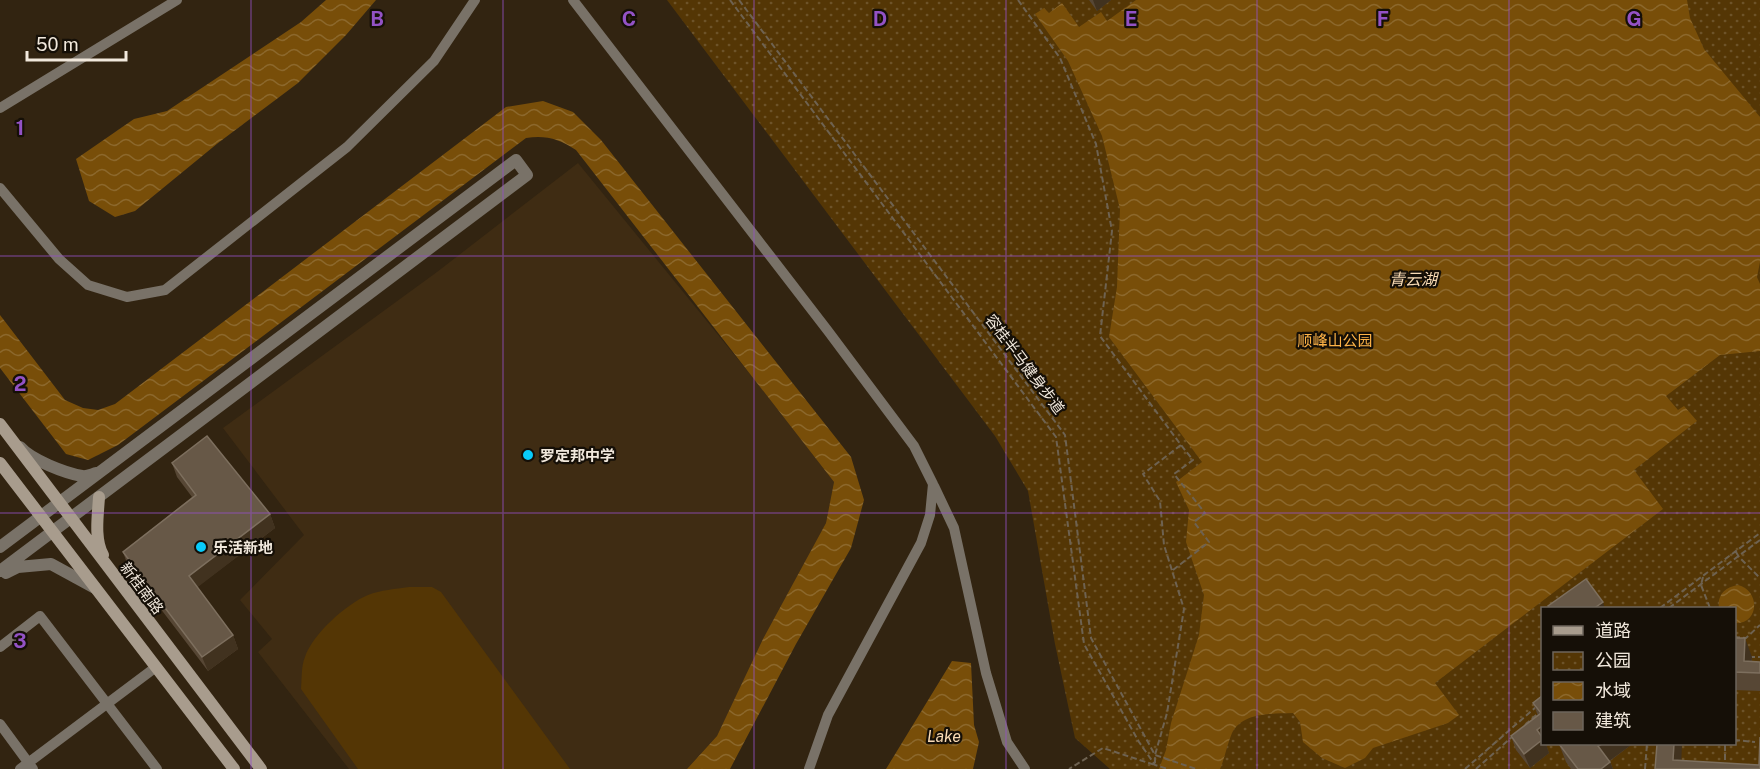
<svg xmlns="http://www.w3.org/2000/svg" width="1760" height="769" viewBox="0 0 1760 769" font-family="'Public Sans','Noto Sans SC',sans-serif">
	<defs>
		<pattern id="park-dots" width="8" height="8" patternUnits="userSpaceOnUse" patternTransform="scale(1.5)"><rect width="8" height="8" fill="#543605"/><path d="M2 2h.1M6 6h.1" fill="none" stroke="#6d5329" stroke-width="1.8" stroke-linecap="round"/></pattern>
		<pattern id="water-waves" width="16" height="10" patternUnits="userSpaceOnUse" patternTransform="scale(1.5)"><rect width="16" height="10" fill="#784e09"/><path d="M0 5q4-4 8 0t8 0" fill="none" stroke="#8c682c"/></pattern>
	</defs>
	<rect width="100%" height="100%" fill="#322411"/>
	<path fill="#3f2c13" d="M578 163 759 385 834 482 826 523 717 736 687 769H349L258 652 272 639 240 600 304 535 223 428 437 272Z"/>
	<path fill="url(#park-dots)" fill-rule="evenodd" d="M667 0H1760V769H1110L1075 738 1055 644 1028 491 995 436ZM1542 608H1734V744H1542Z"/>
	<path fill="#543605" d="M409 587H432L441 592 570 769H358L301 689C302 679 301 666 305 657 312 635 346 604 368 595 381 590 395 589 409 587Z"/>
	<path fill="url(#water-waves)" d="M326 0H376L346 35 298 83 218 143 135 211 115 217 89 201 76 159 134 119 167 111 301 22Z
		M1136 0H1687L1690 18 1704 49 1760 117V262L1757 277 1760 284V351L1720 355 1666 396 1678 410 1684 406 1697 421 1634 470 1663 509 1435 683 1459 715 1448 723 1373 748 1365 758 1345 768 1322 758 1303 742 1300 722 1293 713C1272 714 1243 712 1232 733 1227 744 1225 758 1220 769H1159L1166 750 1171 723 1199 635 1204 595 1186 542 1189 510 1176 482 1202 462 1109 337 1117 287 1120 209 1102 136 1068 61 1035 14 1044 8 1049 13 1062 3 1079 27 1101 12 1107 21Z
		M543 101 573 112 601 140 851 457 864 500 851 548 796 644 730 769H687L717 736 763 639 826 523 834 482 576 150C559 139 546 135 526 138L118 445 88 460 66 454 0 368V315L65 400 83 408 98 410 115 404 506 107Z
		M1738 585C1760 590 1760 624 1735 623L1734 608H1719C1717 595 1725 587 1738 585Z
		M952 661 971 663 974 725 979 742 973 769H886Z"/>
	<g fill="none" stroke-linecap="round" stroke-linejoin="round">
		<path stroke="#6e6251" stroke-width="2" stroke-dasharray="6 3" stroke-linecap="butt" d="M730 0 1056 437 1084 644 1139 742 1155 765 1168 769
			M739 0 1065 435 1091 638 1155 755 1196 769
			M1018 0 1060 58 1096 144 1112 231 1100 336 1181 445 1143 474 1160 501 1164 545 1184 609 1167 713 1155 755V765L1103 748 1069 769
			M1736 552 1739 557 1760 578
			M1173 570 1209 542 1194 522 1205 513 1174 474 1193 460 1181 445
			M1703 577 1701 585 1710 608
			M1660 608 1760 533
			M1669 608 1760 540
			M1734 637 1746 638 1760 625
			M1749 657H1760
			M1525 725 1542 710
			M1734 740 1755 742
			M1465 769 1536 707
			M1476 769 1512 737
			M1645 769 1647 744
			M1725 769V744"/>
		<path stroke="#797268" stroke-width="10" d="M573 0 828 331 914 446 933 484 930 515 921 543 828 715 809 769
			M0 108 177 0
			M0 188 59 259 88 285 127 297 165 290 347 147 434 61 475 0
			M934 486 954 528 986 673 1007 742 1025 769
			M0 647 40 616 157 769
			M0 724 33 769
			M20 769 156 667"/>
		<path stroke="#797268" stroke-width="12" d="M20 447C31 460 65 473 82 476 87 477 92 474 97 473
			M0 547 516 160 527 175 0 571
			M6 573 18 567 51 564 95 588"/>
		<path stroke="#a89c8d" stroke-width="12" d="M0 424 261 769
			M0 463 234 769
			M99 497C98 515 94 539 103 555"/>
	</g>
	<path fill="#574735" d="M1089 0H1111L1097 11Z
		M172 463 270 514 275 528 197 587 233 635 238 649 208 671 128 566 123 552 192 497 177 477Z
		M1734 638 1752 657V662H1760V691L1734 690Z
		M1542 696V744H1546L1549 753 1530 768 1516 750 1511 736 1538 716 1533 703Z
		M1559 744H1631V745L1610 761 1613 769H1571L1566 762Z"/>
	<path fill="#41321f" d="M1093 0H1111L1097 11Z
		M270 514 275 528 194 590 189 576Z
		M1603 602 1605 609H1593Z
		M233 635 238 649 208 671 202 657Z
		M1745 638 1752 657 1751 673 1744 661Z
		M1542 726V744H1546L1549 753 1530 768 1524 754 1537 730Z
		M1602 744H1631V745L1605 764 1598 746Z
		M1674 744H1682L1681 769 1673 760Z
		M1610 762 1613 769H1601Z"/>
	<path fill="#675847" stroke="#7d6f5e" stroke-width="1.5" d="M207 436 270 514 189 576 233 635 202 657 123 552 196 495 172 463Z
		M1586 579 1603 602 1593 609H1550L1548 606Z
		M1734 638H1745L1744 661 1760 662V673L1734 672Z
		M1542 696V726L1537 730 1542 737V740L1524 754 1511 736 1541 713 1533 703Z
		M1760 737V769H1655L1657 744H1674L1673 760 1759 765Z
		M1559 744H1602L1598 746 1610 762 1601 769H1578Z"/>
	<path fill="none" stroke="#9352c5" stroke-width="1.5" stroke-opacity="0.55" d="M251 0V769M503 0V769M754 0V769M1006 0V769M1257 0V769M1509 0V769M0 256H1760M0 513H1760"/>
	<g fill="#08cbfa" stroke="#150f07" stroke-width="2">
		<circle cx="528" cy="455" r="6"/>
		<circle cx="201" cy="547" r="6"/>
	</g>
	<g text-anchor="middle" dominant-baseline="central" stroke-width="4.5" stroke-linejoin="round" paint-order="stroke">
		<g font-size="15" fill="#feb347" stroke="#150f07">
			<text x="1335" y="340">顺峰山公园</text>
		</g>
		<g font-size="15" fill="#f1e8dc" stroke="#150f07">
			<text transform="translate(1025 364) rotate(53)">容桂半马健身步道</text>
			<text transform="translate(142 588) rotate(53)">新桂南路</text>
		</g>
		<g font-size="15" font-weight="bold" fill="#f1e8dc" stroke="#150f07" text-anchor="start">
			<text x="540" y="455">罗定邦中学</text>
			<text x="213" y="547">乐活新地</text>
		</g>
		<g font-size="16" font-style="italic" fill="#f9dbb5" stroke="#150f07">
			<text x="1413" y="279">青云湖</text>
			<text x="944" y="736">Lake</text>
		</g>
	</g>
	<g font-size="20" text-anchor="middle" font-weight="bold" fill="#9352c5" stroke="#150f07" stroke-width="4.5" stroke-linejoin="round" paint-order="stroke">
		<text x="377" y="26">B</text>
		<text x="629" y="26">C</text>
		<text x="880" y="26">D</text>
		<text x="1131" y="26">E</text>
		<text x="1383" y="26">F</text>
		<text x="1634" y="26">G</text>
		<text x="20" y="135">1</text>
		<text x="20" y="391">2</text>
		<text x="20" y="648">3</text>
	</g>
	<rect x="1541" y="607" width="195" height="138" fill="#150f07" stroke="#6d665c" stroke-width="1.5"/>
	<rect x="1553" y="626" width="30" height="9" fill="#a89c8d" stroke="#6d665c" stroke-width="1.5"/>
	<text x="1595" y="637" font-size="18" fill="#f1e8dc">道路</text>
	<rect x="1553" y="652" width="30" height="18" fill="url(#park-dots)" stroke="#6d665c" stroke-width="1.5"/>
	<text x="1595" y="667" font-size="18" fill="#f1e8dc">公园</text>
	<rect x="1553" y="682" width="30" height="18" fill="url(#water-waves)" stroke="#6d665c" stroke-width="1.5"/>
	<text x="1595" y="697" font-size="18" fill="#f1e8dc">水域</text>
	<rect x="1553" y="712" width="30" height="18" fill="#675847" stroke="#6d665c" stroke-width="1.5"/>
	<text x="1595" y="727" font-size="18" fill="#f1e8dc">建筑</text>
	<path d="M27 51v9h99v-9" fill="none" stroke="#f1e8dc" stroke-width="3"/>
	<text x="36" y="51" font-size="18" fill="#f1e8dc" stroke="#150f07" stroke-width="4.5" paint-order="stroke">50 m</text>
</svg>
